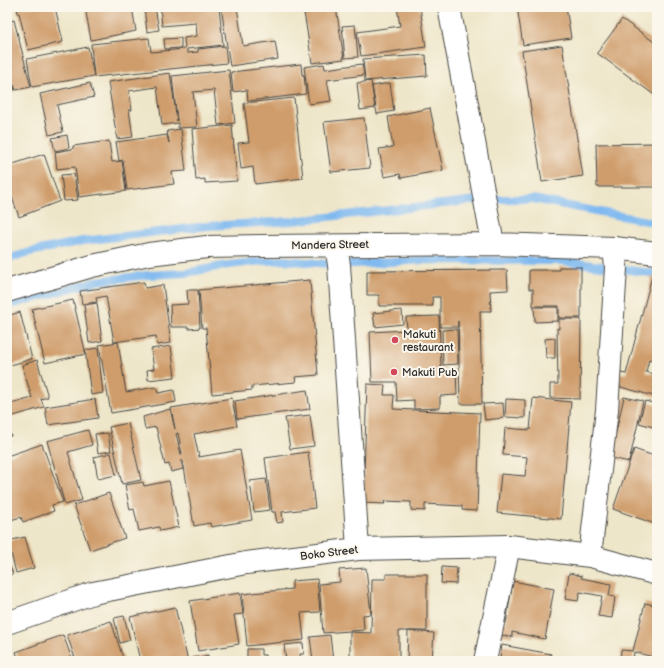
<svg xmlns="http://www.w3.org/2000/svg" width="664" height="668" viewBox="0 0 664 668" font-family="'Balsamiq Sans',sans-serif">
	<rect width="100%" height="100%" fill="#fbf7ec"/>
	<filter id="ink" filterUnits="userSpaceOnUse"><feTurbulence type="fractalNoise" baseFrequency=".025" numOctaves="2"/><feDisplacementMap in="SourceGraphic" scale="8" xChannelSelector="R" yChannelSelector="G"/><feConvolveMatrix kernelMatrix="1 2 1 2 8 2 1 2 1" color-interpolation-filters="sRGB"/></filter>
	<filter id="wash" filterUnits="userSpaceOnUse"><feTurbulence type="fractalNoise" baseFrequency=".012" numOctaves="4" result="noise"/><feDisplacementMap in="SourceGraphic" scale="16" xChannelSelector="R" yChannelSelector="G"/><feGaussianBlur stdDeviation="0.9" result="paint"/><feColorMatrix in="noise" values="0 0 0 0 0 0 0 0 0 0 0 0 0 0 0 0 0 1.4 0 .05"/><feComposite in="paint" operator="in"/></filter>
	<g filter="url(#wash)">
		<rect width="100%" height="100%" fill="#eee6c9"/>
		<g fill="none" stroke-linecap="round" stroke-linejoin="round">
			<path stroke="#7fb9f0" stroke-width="8" d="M7 259 30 252 83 241 207 226 293 221 486 199H533L657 223
				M7 306 97 281 148 275 186 273 222 266 253 262 284 260 339 265 424 260 562 261 616 268 657 274"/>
		</g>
		<g id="blocks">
			<path fill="#cf9d6c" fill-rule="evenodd" d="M17 7H55L63 42 28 50 19 13H18Z
				M85 7H132L136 31 91 40Z
				M144 7H155L159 30 147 32Z
				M160 7H219L223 45 187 49V53L198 52V49L225 46 227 63 94 77 91 44 149 38 151 52 185 49 184 38 197 36 196 23 162 26Z
				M221 7H237L243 46 275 41 278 59 230 66Z
				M336 7 344 59 312 63 304 12Z
				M397 7H420L426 47 361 56 357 32 400 26Z
				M517 7H566L571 38 523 45Z
				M622 19 657 44V97L597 53Z
				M14 20 31 87 16 90 14 85 15 90 7 92V75L11 74 7 57V22Z
				M355 25 358 57 345 58 342 26Z
				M181 38V48L165 49 164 39Z
				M562 45 583 176 542 182 522 51Z
				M88 47 94 76 32 87 27 59Z
				M426 55 427 76 365 81 363 59Z
				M301 64 302 75H304L306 94 248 101 247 90 233 92 231 72Z
				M324 64 325 69 362 64 364 75 327 80 331 101 309 104 304 67Z
				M229 70 235 123 218 125 214 90 193 92 197 127 178 128V123L162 125 157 87 129 91 132 110H129L133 137 117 139 108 82 170 73 177 121 172 76Z
				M371 81 375 108 360 110 357 83Z
				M90 83 94 97 57 105 63 132 49 135 40 94Z
				M390 83 394 111 377 114 372 86Z
				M294 98 303 178 255 184 253 167 241 169 238 143 249 142 244 103Z
				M430 108 443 170 401 178 400 174 384 177 379 149 393 147 388 117Z
				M364 118 370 168 331 172 324 122Z
				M232 125 237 181 205 183V179L196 180 192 129Z
				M181 129 186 171 172 172 174 184 127 190 123 160 119 161 116 142 167 135 169 143 167 131Z
				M67 135 69 148 55 151 52 138Z
				M109 141 112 162 122 161 126 191 79 197 75 167 57 169 55 152 73 149V146Z
				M657 143V187H597L596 144Z
				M44 154 60 201 19 217 7 183V166Z
				M74 174 78 200 64 201 61 175Z
				M559 267H581V318H559V306H533V289H529V270H559Z
				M507 270 508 290 490 291 491 311H480L482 404H460L458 321V327H440V297H432L433 306H379V295H367V271Z
				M652 276 657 278V362L649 359 646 372 657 375V397L617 386 621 373 626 374Z
				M310 280 318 375 295 377 296 382 252 386V390L212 394 206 328H202L199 290Z
				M144 282 145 288 163 285 171 343 157 345 156 336 114 342 106 296 96 298 97 302 82 304 80 291Z
				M187 290H198L200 328 189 329V327H171L170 305 188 304Z
				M73 300 86 354 45 363 32 309Z
				M97 303 102 341 89 343 84 305Z
				M534 307H558V321L535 322Z
				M402 310 403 324 375 327 373 313Z
				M20 312 32 359 7 366V316Z
				M439 316 441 370H456L457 395 440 396V408L414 409V400L397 401 396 382H372L370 332 407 330 406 317Z
				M559 319H581L580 399 550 398V384H558L557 328 559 329Z
				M457 329 458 364 443 365 442 330Z
				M555 338V358H546L545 339Z
				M118 342 126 392 156 387 158 393 174 390 176 402 111 413 99 345Z
				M171 346 175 377 148 380 147 370 154 369 151 349Z
				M98 348 103 393 91 395 85 350Z
				M37 360 48 397 41 399 44 407 10 417 7 405 32 398 22 365Z
				M367 384 385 385 384 395H394L393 409 480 413 477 511 462 510V506L425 504V511L411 510V502L384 501 385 504 363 503Z
				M307 390 310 409 237 419 235 401Z
				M624 397 643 401 629 462 603 456 613 445Z
				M232 398 237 426 194 434 199 457 240 450 252 520 211 527 210 523 194 526 183 461H181L183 469 171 472 169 464 165 465 156 427 145 429 143 417 170 409 175 429 171 408ZM178 433 182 454H181L176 434Z
				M533 398 571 402 561 519 497 513 501 474 525 476 527 457 503 455 505 428 530 430Z
				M95 399 98 418 48 425 45 407Z
				M506 399 525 400V418L505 417Z
				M645 401 657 404V428L639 423Z
				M503 403 504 418 485 420 483 404Z
				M310 415 314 446 290 449 285 418Z
				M128 423 141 480 122 484 109 427Z
				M7 426 11 436 7 437Z
				M88 430 92 445 68 452 82 500 65 505 47 441Z
				M108 433 111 451 98 453 95 434Z
				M42 444 63 502 52 505 54 511 23 522 21 517 7 521V456Z
				M634 449 657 457V519L655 524 613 509Z
				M308 452 315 508 282 512 283 522 277 523 275 512H272L265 458Z
				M111 453 116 475 98 479 94 457Z
				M266 479 270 510 254 512 250 481Z
				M169 481 179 527 160 531 159 527 139 531 134 509 130 510 125 485 143 482 144 486Z
				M109 493 125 538 90 550 74 505Z
				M25 537 34 568 16 573 8 541Z
				M7 560 13 574 7 576Z
				M442 567 457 568 456 584 441 583Z
				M366 568 371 614 363 615 364 630 323 633 319 584 340 582 339 570Z
				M569 573 582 576 581 578 611 584 609 596 615 597 612 618 598 616 602 596 580 592 578 601 565 599Z
				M386 574H427V631H399V661H350V632L371 633 372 579H386Z
				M317 579 320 612 301 613 304 640 247 646 242 594 292 589V581Z
				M513 581 554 589 545 639 512 632V637L495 634 497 621 506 623Z
				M240 593 243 614 234 615 239 644 198 651 190 601Z
				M645 603 657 606V658L634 652 633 661H620L621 650 633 651Z
				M175 607 188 661H140L130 617Z
				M124 616 130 640 120 643 114 618Z
				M111 621 124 661H76L67 635Z
				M408 631 434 633 432 661H407Z
				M63 635 73 661H19L16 652Z
				M330 635 333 661H313L310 637Z
				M303 643 304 654H300L301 661H286L284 645Z
				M502 645 551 654 550 661H510L500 658Z
				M247 649H261V655H265V661H247Z
				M208 655 209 661H192V658Z"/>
		</g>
	</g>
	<g filter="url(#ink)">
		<use href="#blocks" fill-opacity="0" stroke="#484743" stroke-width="1"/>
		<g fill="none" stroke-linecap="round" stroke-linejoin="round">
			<g stroke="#484743" stroke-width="24">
				<path id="minor" d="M449 7 493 244
					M336 246 339 265 358 549
					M7 291 92 266 149 254 207 247 261 246 493 244 614 248 657 253
					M590 556 607 410 616 268 614 248
					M7 623 93 593 246 563 358 549 509 546 590 556 657 574
					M485 661 509 546"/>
			</g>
			<use href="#minor" stroke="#fff" stroke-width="22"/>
		</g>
	</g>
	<g fill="#d1495b" stroke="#fbf7ec" stroke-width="1.5">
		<circle cx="395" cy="340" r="4"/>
		<circle cx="394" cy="372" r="4"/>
	</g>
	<g text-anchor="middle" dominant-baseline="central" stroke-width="4" stroke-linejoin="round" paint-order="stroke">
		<g font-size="11" fill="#2b2b2b" stroke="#fbf7ec">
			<text transform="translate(330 245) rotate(-1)">Mandera Street</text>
			<text transform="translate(329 553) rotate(-7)">Boko Street</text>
		</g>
		<g font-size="11" fill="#2b2b2b" stroke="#fbf7ec" text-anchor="start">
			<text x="403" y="334">Makuti<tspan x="403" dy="13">restaurant</tspan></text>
			<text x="402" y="372">Makuti Pub</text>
		</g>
	</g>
	<rect width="664" height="668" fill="none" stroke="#fbf7ec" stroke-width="24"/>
</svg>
